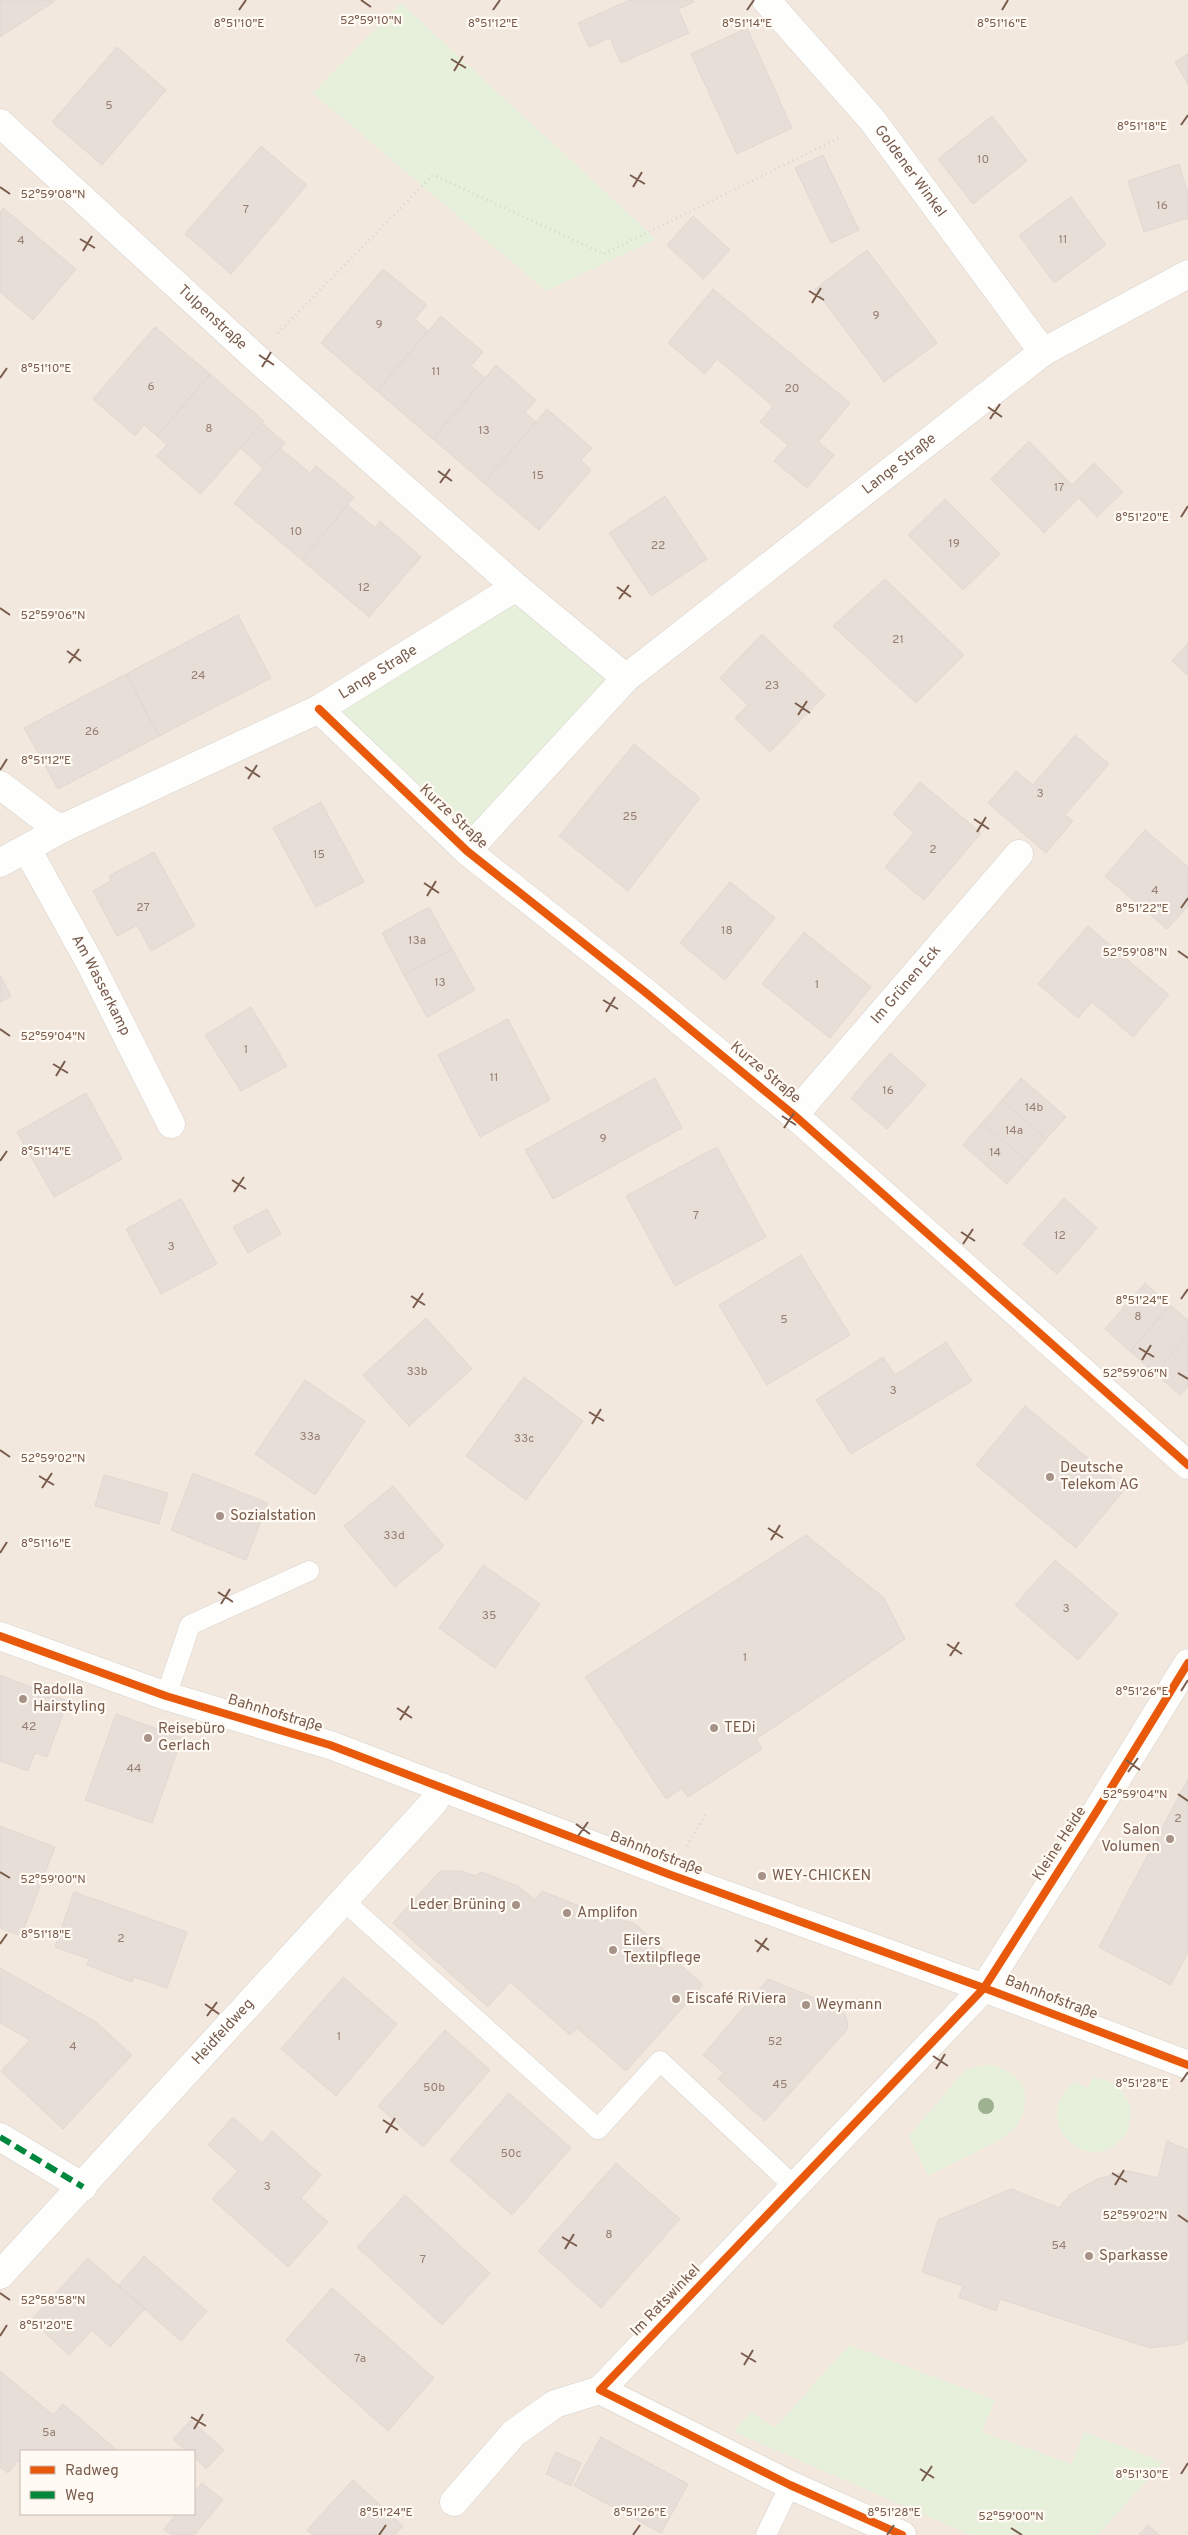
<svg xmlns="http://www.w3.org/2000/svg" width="1188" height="2535" viewBox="0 0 1188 2535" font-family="Overpass,sans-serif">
	<rect width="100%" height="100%" fill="#f9f5f0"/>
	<path fill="#f2e8de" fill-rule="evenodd" d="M0 0H1188V2535H0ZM21 2451H194V2514H21Z"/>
	<path fill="#e7f0db" d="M401 3 656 239 546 291 313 93Z
		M516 594 615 677 467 843 328 710Z
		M992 2065C1006 2069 1020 2076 1024 2090 1028 2101 1023 2118 1016 2127 1002 2142 948 2165 928 2176L909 2136 964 2071 972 2067Z
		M1093 2078C1110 2080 1122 2086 1129 2103 1132 2112 1131 2124 1126 2133 1093 2183 1025 2123 1075 2082L1088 2088Z
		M849 2345 995 2400 982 2432 1072 2464 1084 2432 1163 2462 1098 2535H971L734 2432 751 2412 775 2428Z"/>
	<path fill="#e6ded7" stroke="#e2d8d2" d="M0 0H54L55 1 0 37Z
		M630 0H693L694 2 678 9 689 33 621 63 610 38 589 47 578 23Z
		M747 28 792 128 737 154 691 54Z
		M117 47 166 90 102 165 52 122Z
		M1188 54V84L1175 62Z
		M992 116 1027 161 973 204 938 159Z
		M261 146 307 185 231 274 185 234Z
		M823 155 859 230 831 243 795 168Z
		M1179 164 1188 193V218L1144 232 1128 181Z
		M1071 197 1106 245 1054 283 1019 235Z
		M3 208 76 269 33 320 0 292V213Z
		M693 216 730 250 703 279 667 245Z
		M867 250 937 343 884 382 815 289Z
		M383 269 427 305 415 319 428 331 377 391 321 343Z
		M713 289 850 403 818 442 834 455 807 488 774 461 788 445 760 422 773 406 717 359 705 374 668 343Z
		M441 316 483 352 471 366 485 378 433 439 377 391Z
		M155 327 210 374 157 436 144 425 135 436 93 399Z
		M496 365 536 400 525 413 536 422 484 483 433 439Z
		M210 374 264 421 201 494 156 456 167 445 157 436Z
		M547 409 592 448 581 460 591 470 539 530 484 483Z
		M262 423 285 443 262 467 240 448Z
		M1029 441 1072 485 1094 463 1123 492 1097 517 1079 498 1044 533 991 479Z
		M280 448 310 473 316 466 354 497 302 560 234 503Z
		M665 496 707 559 651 596 609 533Z
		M945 499 1000 554 963 590 908 535Z
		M348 505 375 528 380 521 421 557 369 617 302 560Z
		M885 579 964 655 916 703 833 626Z
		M238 615 271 678 159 736 126 674Z
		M762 634 825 695 770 752 735 718 748 705 720 678Z
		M1188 643V676L1172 661Z
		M126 674 159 736 58 789 24 728Z
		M1075 735 1109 764 1065 815 1073 821 1046 853 988 803 1016 771 1033 785Z
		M634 744 700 798 628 891 559 836Z
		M920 782 981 833 924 900 885 867 914 833 893 814Z
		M321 802 364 882 316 907 273 828Z
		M1145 830 1188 867V906L1167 929 1105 876Z
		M154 852 195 926 151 951 137 925 117 936 93 891 111 881 109 876Z
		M730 882 775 918 725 980 680 943Z
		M429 907 452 949 404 975 382 933Z
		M1088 926 1169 995 1133 1037 1092 1002 1078 1018 1038 984Z
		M804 932 871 987 830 1038 762 984Z
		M452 949 475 990 427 1017 404 975Z
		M0 975 11 996 0 1002Z
		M251 1007 287 1066 241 1091 205 1035Z
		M508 1019 550 1100 480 1137 438 1055Z
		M890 1053 926 1085 887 1129 851 1098Z
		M655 1078 682 1128 553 1199 525 1150Z
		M1021 1078 1066 1117 1046 1139 1002 1100Z
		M86 1093 122 1159 54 1197 17 1132Z
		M1002 1100 1046 1139 1027 1161 982 1123Z
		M982 1123 1027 1161 1007 1184 963 1145Z
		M717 1147 766 1237 675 1286 626 1196Z
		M1064 1198 1097 1228 1057 1274 1023 1244Z
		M181 1199 217 1264 161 1294 126 1229Z
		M267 1209 281 1234 248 1253 233 1227Z
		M801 1255 850 1335 767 1385 719 1305Z
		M1145 1283 1170 1305 1130 1351 1105 1329Z
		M1170 1305 1188 1320V1335L1155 1373 1130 1351Z
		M426 1318 472 1369 409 1426 363 1375Z
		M1188 1335V1386L1180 1395 1155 1373Z
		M946 1342 972 1381 851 1454 816 1400 883 1357 895 1375Z
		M524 1377 583 1421 526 1500 466 1456Z
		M305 1380 365 1421 315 1495 255 1454Z
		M1025 1406 1125 1489 1076 1548 976 1465Z
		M193 1473 268 1503 246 1560 171 1530Z
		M104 1475 168 1493 159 1524 95 1506Z
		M393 1486 444 1546 395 1587 344 1526Z
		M806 1535 884 1598 905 1639 756 1739 762 1749 688 1797 682 1788 666 1799 585 1677Z
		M1055 1560 1118 1614 1078 1660 1015 1605Z
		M483 1565 540 1604 495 1668 439 1628Z
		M0 1675 68 1701 47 1757 35 1753 28 1771 0 1761Z
		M116 1714 182 1738 152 1823 85 1800Z
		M1188 1779V1952L1171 1985 1099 1947Z
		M0 1826 55 1847 21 1936 0 1928Z
		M440 1871H462L475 1876 481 1872 518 1886 535 1900 542 1891 579 1906 595 1921 601 1914 635 1924 703 1985 626 2071 577 2028 570 2035 510 1982 488 2007 393 1923Z
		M74 1892 187 1932 167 1988 134 1977 132 1982 87 1965 89 1959 55 1947Z
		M0 1968 96 2022 132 2055 63 2129 1 2071 30 2040 0 2023Z
		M343 1977 397 2024 336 2096 281 2049Z
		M768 1979 839 2008 845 2015 848 2023 847 2030 765 2121 718 2079 724 2073 703 2055Z
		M445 2030 490 2070 423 2147 378 2106Z
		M509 2093 571 2148 512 2215 450 2160Z
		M233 2117 262 2143 272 2131 321 2175 301 2198 328 2222 288 2267 212 2199 238 2171 208 2145Z
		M1167 2141 1188 2150V2340L1181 2344 1150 2348 1000 2299 996 2311 959 2297 963 2286 922 2272 938 2220 1011 2189 1059 2208 1069 2195 1097 2179 1128 2171 1158 2178Z
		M616 2163 680 2219 601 2308 538 2251Z
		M405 2195 490 2273 442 2325 357 2247Z
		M144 2256 207 2311 181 2341 118 2286Z
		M88 2258 145 2309 110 2347 92 2330 69 2355 31 2320Z
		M332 2288 434 2378 388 2431 286 2340Z
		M0 2371 53 2415 63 2404 118 2451H21V2464L18 2461 8 2473 0 2467Z
		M191 2420 224 2450 206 2469 194 2457V2451H187L173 2439Z
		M601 2437 688 2484 661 2533 574 2486Z
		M556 2452 581 2463 571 2486 546 2474Z
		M353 2480 403 2526 395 2535H313L307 2530Z
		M202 2483 223 2500 194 2535H172L164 2529 176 2514H194V2493Z
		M1148 2525 1159 2535H1139Z"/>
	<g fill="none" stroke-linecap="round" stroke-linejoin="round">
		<g stroke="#d7d1cb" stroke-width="21">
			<path id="lane" d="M166 1696 190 1625 309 1571
				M344 1901 598 2129 660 2061 795 2187
				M766 2535 790 2485"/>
		</g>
		<g stroke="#d7d1cb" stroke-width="29">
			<g id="street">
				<path id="s1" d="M766 0 873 121 1043 352"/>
				<path id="s2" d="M0 123 255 357 516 587"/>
				<path d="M319 709 467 851 645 992 794 1115 1188 1465"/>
				<path d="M0 785 50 823 63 828"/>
				<path id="s3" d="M27 849 90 963 171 1124"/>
				<path id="s4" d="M467 851 626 678 1043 352 1188 274"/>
				<path id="s5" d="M0 863 63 828 319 709 516 587 626 678"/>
				<path id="s6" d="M794 1115 1019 854"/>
				<path d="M0 1636 166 1696 330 1745 671 1875 984 1988 1188 2065"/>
				<path d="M0 2137 83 2187"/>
				<path id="s7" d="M0 2275 434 1802 442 1787"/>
				<path d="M454 2502 514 2433 555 2404 600 2390"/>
				<path d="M902 2535 790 2485 600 2390 984 1988 1095 1814 1188 1663"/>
			</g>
		</g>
		<path stroke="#dcd5d0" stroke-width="3" stroke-dasharray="1 4" stroke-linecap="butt" d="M278 333 433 175 604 254 841 137
			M687 1846 705 1815"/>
		<use href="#lane" stroke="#fefefd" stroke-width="20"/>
		<use href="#street" stroke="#fefefd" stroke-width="28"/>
		<path stroke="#00873e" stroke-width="6" stroke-dasharray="12 6" stroke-linecap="butt" d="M0 2137 83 2187"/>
		<g stroke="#fffaf3" stroke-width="11">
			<path id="cycleway" d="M319 709 467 851 645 992 794 1115 1188 1465
				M0 1636 166 1696 330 1745 671 1875 984 1988 1188 2065
				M902 2535 790 2485 600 2390 984 1988 1095 1814 1188 1663"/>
		</g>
		<use href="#cycleway" stroke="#e8590c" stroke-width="8"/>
	</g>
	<circle fill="#9eb190" cx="986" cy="2106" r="8"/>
	<path fill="none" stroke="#7a5c4d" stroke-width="2" d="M361 0 371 7M239 10 246 0M493 10 500 0M747 10 754 0M1002 10 1008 0M451 59 466 68M454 71 463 56M1181 125 1188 115M630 175 645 184M0 187 10 194M633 187 642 172M80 239 95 248M83 251 92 236M809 291 824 300M812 303 821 288M259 355 274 365M262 367 271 352M0 378 7 368M988 407 1002 417M990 419 1000 404M438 471 452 481M440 483 450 469M1181 517 1188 506M617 587 631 597M619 599 629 585M0 608 10 615M67 651 81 661M69 663 79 649M795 703 810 713M798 715 807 701M245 767 260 777M0 770 7 759M248 779 257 765M974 819 989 829M977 832 986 817M424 883 439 893M427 896 436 881M1181 908 1188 898M1178 951 1188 958M603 1000 618 1009M606 1012 615 997M0 1029 10 1036M53 1064 68 1073M56 1076 65 1061M782 1116 796 1125M784 1128 794 1113M0 1161 7 1151M232 1180 246 1189M234 1192 244 1177M961 1232 975 1241M963 1244 973 1229M411 1296 425 1305M1181 1299 1188 1289M413 1308 423 1293M1139 1348 1154 1357M1142 1360 1151 1345M1178 1373 1188 1379M589 1412 604 1421M592 1424 601 1409M0 1450 10 1457M39 1476 54 1485M42 1488 52 1473M768 1528 783 1538M771 1540 780 1525M0 1553 7 1542M218 1592 233 1602M221 1604 230 1589M947 1644 962 1654M950 1656 959 1642M1181 1691 1188 1680M397 1708 412 1718M400 1720 409 1706M1126 1760 1140 1770M1128 1772 1138 1758M1178 1794 1188 1801M576 1824 590 1834M578 1836 588 1822M0 1872 10 1878M755 1940 769 1950M0 1944 7 1934M757 1952 767 1938M205 2004 219 2014M207 2016 217 2002M933 2056 948 2066M936 2069 945 2054M1181 2082 1188 2072M383 2120 398 2130M386 2133 395 2118M1112 2173 1127 2182M1115 2185 1124 2170M1178 2215 1188 2222M562 2237 577 2246M565 2249 574 2234M0 2293 10 2300M0 2336 7 2325M741 2353 756 2362M744 2365 753 2350M191 2417 206 2426M194 2429 203 2414M920 2469 934 2478M1181 2474 1188 2463M922 2481 932 2466M1011 2528 1022 2535M379 2535 386 2525M633 2535 640 2525M887 2535 894 2525"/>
	<g fill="#a69286" stroke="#fffaf3" stroke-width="2">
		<circle cx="1050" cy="1477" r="5"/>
		<circle cx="220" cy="1516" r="5"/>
		<circle cx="23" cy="1699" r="5"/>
		<circle cx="714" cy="1728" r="5"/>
		<circle cx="148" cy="1738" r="5"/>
		<circle cx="1170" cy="1839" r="5"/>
		<circle cx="762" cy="1876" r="5"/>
		<circle cx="516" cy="1905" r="5"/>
		<circle cx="567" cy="1913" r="5"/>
		<circle cx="613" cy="1950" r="5"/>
		<circle cx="676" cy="1999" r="5"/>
		<circle cx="806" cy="2005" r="5"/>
		<circle cx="1089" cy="2256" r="5"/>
	</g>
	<g text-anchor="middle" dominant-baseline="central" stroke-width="4.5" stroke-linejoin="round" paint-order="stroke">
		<g font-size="12" fill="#977e72">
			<text x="109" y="106">5</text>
			<text x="983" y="160">10</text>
			<text x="1162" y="206">16</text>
			<text x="246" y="210">7</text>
			<text x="1063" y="240">11</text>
			<text x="21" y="241">4</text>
			<text x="876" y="316">9</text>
			<text x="379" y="325">9</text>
			<text x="436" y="372">11</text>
			<text x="151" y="387">6</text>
			<text x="792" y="389">20</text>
			<text x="209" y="429">8</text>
			<text x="484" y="431">13</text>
			<text x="538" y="476">15</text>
			<text x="1059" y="488">17</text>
			<text x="296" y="532">10</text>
			<text x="954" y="544">19</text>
			<text x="658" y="546">22</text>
			<text x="364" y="588">12</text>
			<text x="898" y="640">21</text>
			<text x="198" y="676">24</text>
			<text x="772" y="686">23</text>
			<text x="92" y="732">26</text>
			<text x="1040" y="794">3</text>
			<text x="630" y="817">25</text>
			<text x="933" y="850">2</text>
			<text x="319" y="855">15</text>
			<text x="1155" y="891">4</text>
			<text x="143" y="908">27</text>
			<text x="727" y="931">18</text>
			<text x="417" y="941">13a</text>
			<text x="440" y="983">13</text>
			<text x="817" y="985">1</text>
			<text x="246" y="1050">1</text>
			<text x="494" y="1078">11</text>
			<text x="888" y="1091">16</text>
			<text x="1034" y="1108">14b</text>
			<text x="1014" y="1131">14a</text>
			<text x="603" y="1139">9</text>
			<text x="995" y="1153">14</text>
			<text x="696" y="1216">7</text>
			<text x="1060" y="1236">12</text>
			<text x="171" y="1247">3</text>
			<text x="1138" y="1317">8</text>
			<text x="784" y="1320">5</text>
			<text x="417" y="1372">33b</text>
			<text x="893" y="1391">3</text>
			<text x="310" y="1437">33a</text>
			<text x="524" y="1439">33c</text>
			<text x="394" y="1536">33d</text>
			<text x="1066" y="1609">3</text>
			<text x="489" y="1616">35</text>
			<text x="745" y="1658">1</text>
			<text x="29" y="1727">42</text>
			<text x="134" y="1769">44</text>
			<text x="1178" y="1819">2</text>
			<text x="121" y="1939">2</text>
			<text x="339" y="2037">1</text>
			<text x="775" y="2042">52</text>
			<text x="73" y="2047">4</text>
			<text x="780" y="2085">45</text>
			<text x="434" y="2088">50b</text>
			<text x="511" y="2154">50c</text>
			<text x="267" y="2187">3</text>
			<text x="609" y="2235">8</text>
			<text x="1059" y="2246">54</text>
			<text x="423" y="2260">7</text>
			<text x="360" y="2359">7a</text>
			<text x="49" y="2433">5a</text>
		</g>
		<g font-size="15" fill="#7a5c4d" stroke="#fffaf3">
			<text stroke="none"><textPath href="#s1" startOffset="224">Goldener Winkel</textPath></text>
			<text stroke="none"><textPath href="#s2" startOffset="288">Tulpenstraße</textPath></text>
			<text stroke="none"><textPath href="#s4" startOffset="582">Lange Straße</textPath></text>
			<text stroke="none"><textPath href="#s5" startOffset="424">Lange Straße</textPath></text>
			<text transform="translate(453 817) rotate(43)">Kurze Straße</text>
			<text stroke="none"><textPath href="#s6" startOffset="172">Im Grünen Eck</textPath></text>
			<text stroke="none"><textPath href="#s3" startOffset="155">Am Wasserkamp</textPath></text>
			<text transform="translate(765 1073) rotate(40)">Kurze Straße</text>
			<text transform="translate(275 1714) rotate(17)">Bahnhofstraße</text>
			<text transform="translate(1060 1844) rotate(-57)">Kleine Heide</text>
			<text transform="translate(656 1854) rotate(21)">Bahnhofstraße</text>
			<text transform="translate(1051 1998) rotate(21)">Bahnhofstraße</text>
			<text stroke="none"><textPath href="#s7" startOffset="330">Heidfeldweg</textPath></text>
			<text transform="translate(666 2301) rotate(-46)">Im Ratswinkel</text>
		</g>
		<g font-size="15" fill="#7a5c4d" stroke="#fffaf3" text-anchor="start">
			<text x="1060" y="1468">Deutsche<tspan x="1060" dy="17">Telekom AG</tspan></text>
			<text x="230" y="1516">Sozialstation</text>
			<text x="33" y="1690">Radolla<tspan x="33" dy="17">Hairstyling</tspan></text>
			<text x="724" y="1728">TEDi</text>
			<text x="158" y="1729">Reisebüro<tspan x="158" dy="17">Gerlach</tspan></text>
			<text x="1160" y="1830" text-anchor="end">Salon<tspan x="1160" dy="17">Volumen</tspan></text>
			<text x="772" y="1876">WEY-CHICKEN</text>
			<text x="506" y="1905" text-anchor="end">Leder Brüning</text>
			<text x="577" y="1913">Amplifon</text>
			<text x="623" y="1941">Eilers<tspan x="623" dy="17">Textilpflege</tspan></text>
			<text x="686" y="1999">Eiscafé RiViera</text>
			<text x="816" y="2005">Weymann</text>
			<text x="1099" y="2256">Sparkasse</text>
		</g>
	</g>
	<g font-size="12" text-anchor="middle" fill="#7a5c4d" stroke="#fffaf3" stroke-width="4.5" stroke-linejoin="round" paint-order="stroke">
		<text x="371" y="24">52°59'10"N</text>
		<text x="239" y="27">8°51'10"E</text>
		<text x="493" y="27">8°51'12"E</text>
		<text x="747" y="27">8°51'14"E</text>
		<text x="1002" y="27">8°51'16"E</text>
		<text x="1142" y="130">8°51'18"E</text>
		<text x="53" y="198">52°59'08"N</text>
		<text x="46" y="372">8°51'10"E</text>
		<text x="1142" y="521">8°51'20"E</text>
		<text x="53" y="619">52°59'06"N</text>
		<text x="46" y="764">8°51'12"E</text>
		<text x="1142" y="912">8°51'22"E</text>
		<text x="1135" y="956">52°59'08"N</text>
		<text x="53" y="1040">52°59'04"N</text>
		<text x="46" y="1155">8°51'14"E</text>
		<text x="1142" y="1304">8°51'24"E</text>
		<text x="1135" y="1377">52°59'06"N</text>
		<text x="53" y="1462">52°59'02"N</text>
		<text x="46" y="1547">8°51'16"E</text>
		<text x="1142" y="1695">8°51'26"E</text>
		<text x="1135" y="1798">52°59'04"N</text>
		<text x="53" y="1883">52°59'00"N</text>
		<text x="46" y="1938">8°51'18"E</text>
		<text x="1142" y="2087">8°51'28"E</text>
		<text x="1135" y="2219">52°59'02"N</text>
		<text x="53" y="2304">52°58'58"N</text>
		<text x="46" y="2329">8°51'20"E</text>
		<text x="1142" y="2478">8°51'30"E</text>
		<text x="386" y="2516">8°51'24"E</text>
		<text x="640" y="2516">8°51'26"E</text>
		<text x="894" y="2516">8°51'28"E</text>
		<text x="1011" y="2520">52°59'00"N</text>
	</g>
	<rect x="20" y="2450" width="175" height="65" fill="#fffaf3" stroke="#cabbb1"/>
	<rect x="30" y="2466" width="25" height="8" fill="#e8590c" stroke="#cabbb1"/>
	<text x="65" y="2475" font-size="15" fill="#7a5c4d">Radweg</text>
	<rect x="30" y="2491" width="25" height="8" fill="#00873e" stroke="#cabbb1"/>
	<text x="65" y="2500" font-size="15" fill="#7a5c4d">Weg</text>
</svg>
